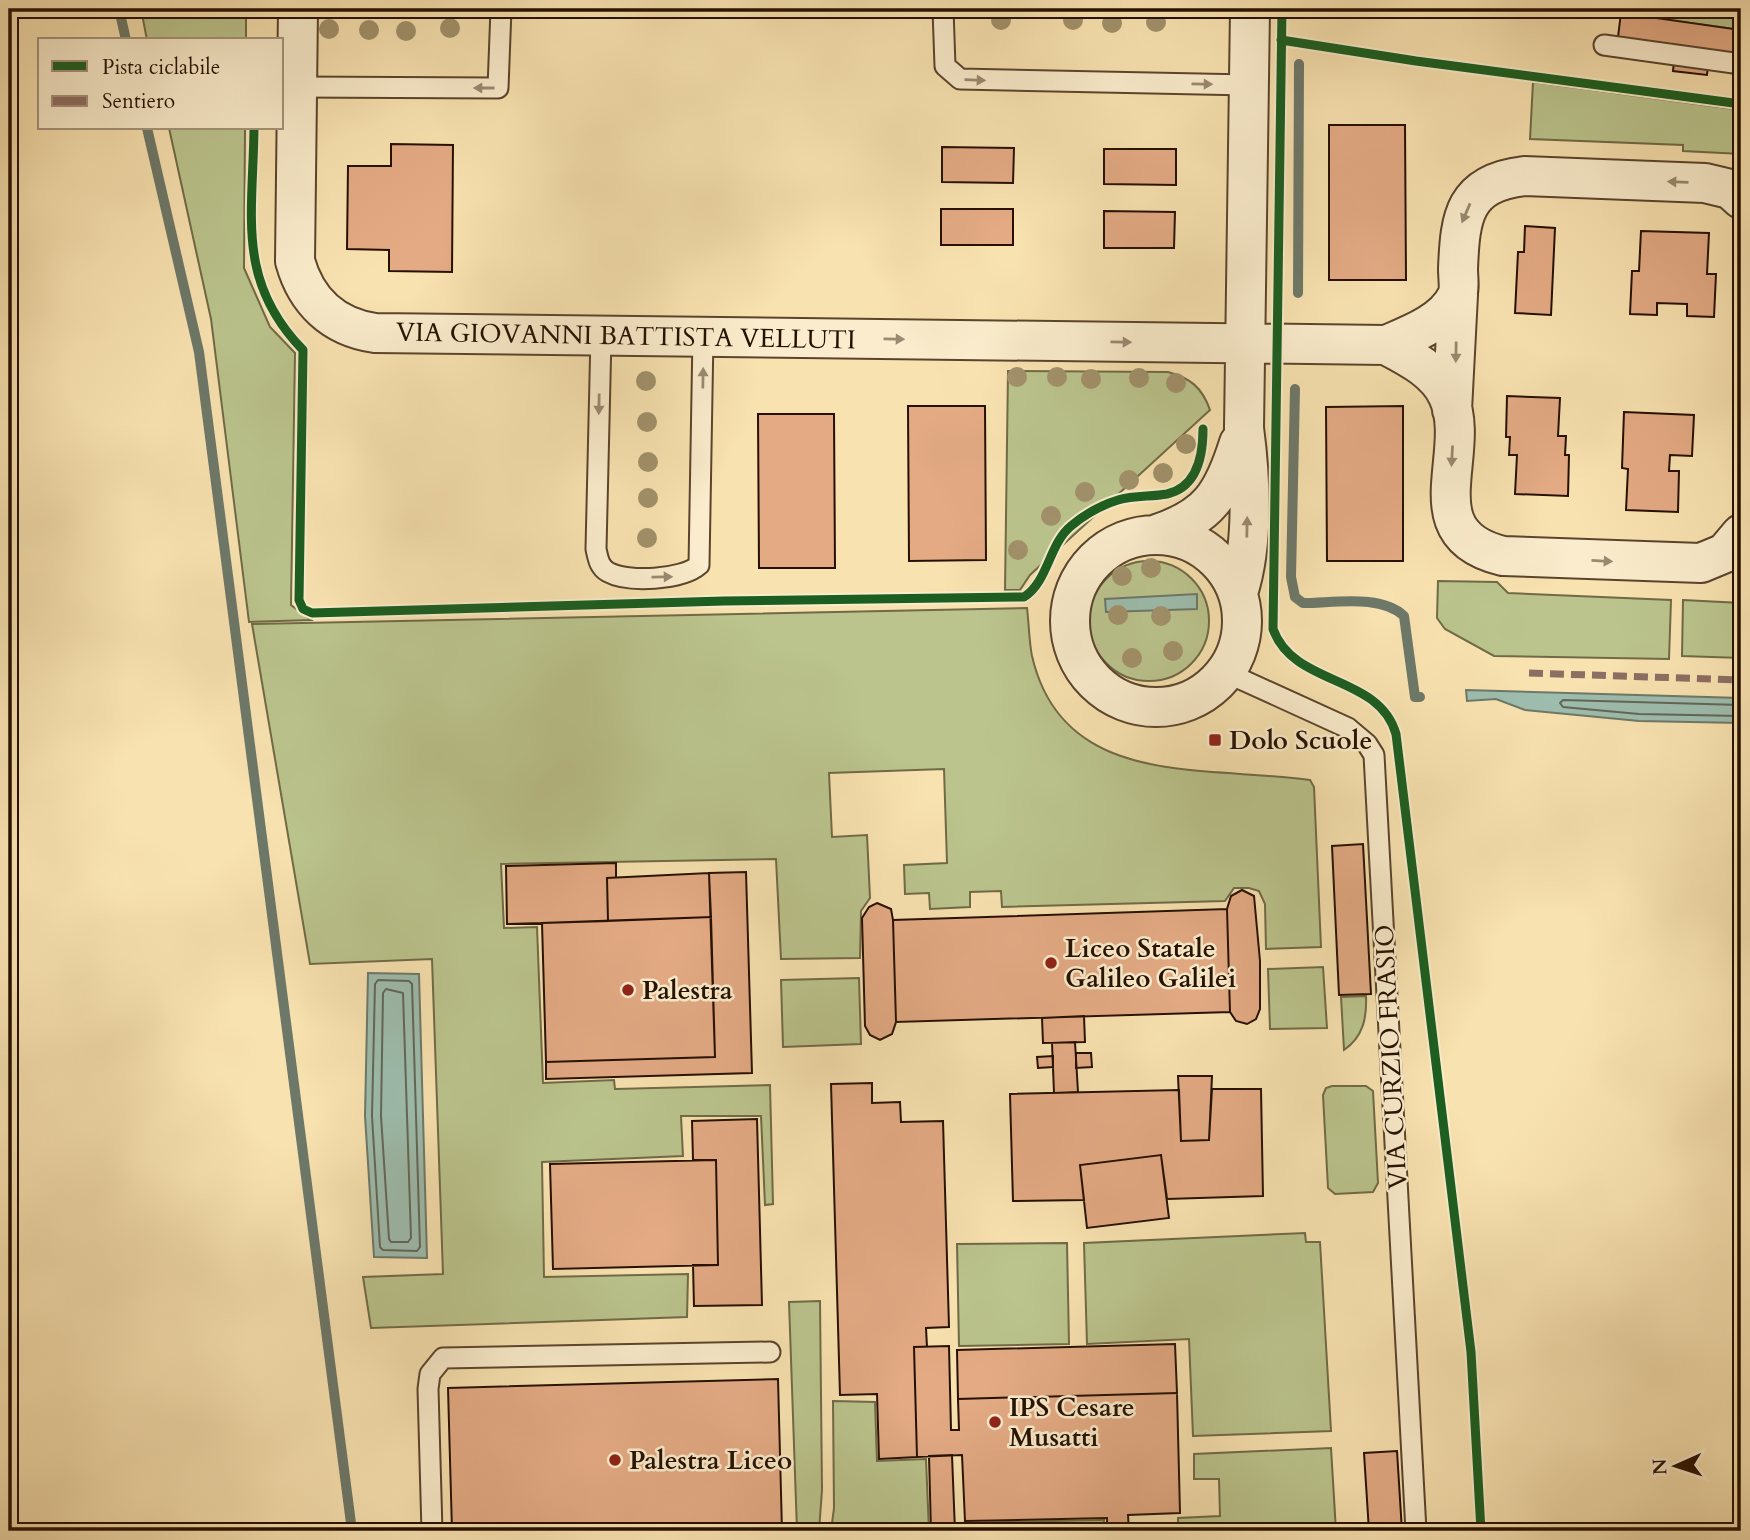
<svg xmlns="http://www.w3.org/2000/svg" width="1750" height="1540" viewBox="0 0 1750 1540" font-family="Cardo,serif">
	<rect width="100%" height="100%" fill="#f8e2b0"/>
	<filter id="stains"><feTurbulence type="fractalNoise" baseFrequency=".00286" numOctaves="4"/><feColorMatrix values="0 0 0 0 .2 0 0 0 0 .09 0 0 0 0 .02 0 0 0 .5 -.17"/></filter>
	<radialGradient id="worn" r=".72"><stop offset=".6" stop-color="#630" stop-opacity="0"/><stop offset="1" stop-color="#630" stop-opacity=".3"/></radialGradient>
	<path fill="#bbc48d" stroke="#706a47" stroke-width="2" d="M141 9H246V40H147Z
		M1590 9H1741V30Z
		M1533 82 1741 110V154L1683 151V145L1530 139Z
		M169 128H245L244 268 270 327 295 353 291 605 311 620 249 622 211 319Z
		M1008 371 1168 372C1190 378 1202 387 1210 410L1030 575 1020 590H1005Z
		M1089 621a60 60 0 1 1 120 0a60 60 0 1 1-120 0Z
		M1438 581 1497 582 1508 593 1671 600 1669 659 1494 656 1445 629 1437 618Z
		M1683 600 1741 603V658L1682 656Z
		M1027 608C1029 624 1029 641 1032 656 1063 790 1206 765 1310 780L1314 787 1321 947 1266 949 1265 904 1259 891 1249 888H1234L1225 901 1002 907 1001 891 970 892V907L930 909 929 893 905 894 904 865 947 863 944 769 829 773 832 837 867 835 870 898 861 911 860 958 781 959 776 859 501 864 504 928 537 927 543 1083 614 1080 615 1089 770 1085 773 1204 765 1205 761 1116H681L683 1156 542 1162 544 1277 688 1274 687 1317 371 1328 363 1277 443 1274 432 959 310 964 252 624Z
		M1323 967 1327 1028 1270 1029 1268 969Z
		M859 978 861 1044 783 1047 781 980Z
		M1366 996C1367 1018 1363 1037 1344 1050L1341 997Z
		M1332 1086H1366L1373 1091 1378 1183 1373 1192 1335 1194 1328 1188 1323 1095 1326 1088Z
		M1305 1233 1306 1242H1320L1331 1431 1193 1436 1189 1339 1087 1344 1084 1243Z
		M1067 1243 1069 1344 959 1346 957 1244Z
		M820 1301 822 1490 819 1531H797L789 1302Z
		M833 1401 875 1402 877 1461 926 1459 929 1531H831L834 1508Z
		M1331 1448 1336 1531H1178V1518L1220 1516 1219 1479H1194V1454Z
		M1104 1520V1531H958V1523Z"/>
	<path fill="#9dbdae" stroke="#6d7869" stroke-width="2" d="M1197 594V609L1106 612 1105 599Z
		M1466 690 1741 698V723L1639 721 1525 710 1496 699 1467 701Z
		M368 973 419 974 427 1258 374 1257 365 1116Z"/>
	<g fill="none" stroke-linecap="round" stroke-linejoin="round">
		<path stroke="#626658" stroke-width="2" d="M1741 705 1563 700 1560 703 1563 707 1639 714 1741 716
			M378 980 409 981 412 984 420 1247 417 1251 383 1250 380 1247 372 1116 375 984Z
			M386 989 403 993 411 1238 408 1242H391L389 1239 381 1116 383 993Z"/>
		<path stroke="#6d7869" stroke-width="10" d="M119 9 126 40
			M147 128 199 352 352 1531
			M1298 293 1299 64
			M1295 389 1291 577 1295 597 1303 603C1334 603 1381 594 1404 616L1415 697H1420"/>
	</g>
	<path fill="#e3aa84" stroke="#261001" stroke-width="2" d="M1621 13 1741 30V55L1618 37Z
		M1674 61 1708 65 1707 75 1673 71Z
		M1329 125H1405L1406 280H1329Z
		M391 144 453 145 452 272 389 271V250L347 249 348 166H391Z
		M942 147 1014 148 1013 183 942 182Z
		M1104 149H1176V185L1104 184Z
		M941 209H1013V245H941Z
		M1104 211 1175 212 1174 248H1104Z
		M1525 226 1555 228 1551 315 1515 313 1518 252H1524Z
		M1641 231 1709 233 1707 274H1716L1714 317 1687 316V304L1657 303V315L1630 314 1632 271H1639Z
		M1507 396 1560 398 1558 436H1566L1565 455H1569L1568 496 1515 494 1517 455H1509L1510 437H1506Z
		M908 406H985L986 560 909 561Z
		M1403 406V561H1327L1326 407Z
		M1624 412 1694 415 1692 456 1670 455 1669 471H1679L1678 512 1626 510 1628 469 1622 468Z
		M758 414H834L835 568H759Z
		M1363 844 1371 994 1339 995 1332 846Z
		M616 863V878H607L608 921 507 924 506 866Z
		M746 872 752 1073 546 1079V1062L715 1057 709 873Z
		M709 873 711 917 608 921 607 878Z
		M1242 890 1254 896 1260 961V1009L1256 1019 1247 1024 1236 1021 1230 1012 1227 909 1231 896Z
		M877 903 891 909 893 920 896 1022 892 1034 880 1040 870 1035 865 1026 862 918 869 907Z
		M1227 909 1230 1012 896 1022 893 920Z
		M711 917 715 1057 546 1062 542 923Z
		M1084 1016 1085 1042 1043 1043 1042 1018Z
		M1075 1042 1078 1092 1054 1093 1052 1043Z
		M1076 1053H1091L1092 1067 1076 1068Z
		M1053 1056V1067L1038 1068 1037 1057Z
		M1178 1076H1212L1209 1140 1181 1141Z
		M872 1083V1103L900 1102 901 1122 943 1121 949 1327 926 1328 927 1347H914L917 1457 879 1459 877 1394 840 1395 831 1084Z
		M1212 1089H1261L1263 1196 1167 1199 1161 1155 1080 1165 1084 1200 1013 1201 1010 1094 1179 1090 1181 1141 1209 1140Z
		M757 1119 762 1305 694 1306 693 1265H718L716 1160H693L692 1121Z
		M1161 1155 1169 1218 1087 1228 1080 1165Z
		M716 1160 718 1265 553 1269 550 1164Z
		M1175 1344 1177 1393 958 1399 957 1350Z
		M949 1346 951 1430H959L958 1399 1177 1393 1180 1513 1128 1515 1129 1531H1107V1518L965 1521 962 1455 917 1457 914 1347Z
		M778 1379 782 1531H452L448 1388Z
		M1397 1451 1402 1531H1369L1364 1453Z
		M952 1455 955 1531H931L929 1456Z"/>
	<g fill="none" stroke-linecap="round" stroke-linejoin="round">
		<g stroke="#5a442d" stroke-width="23">
			<path id="service" d="M943 9 945 66 960 79 1249 85
				M1604 45 1741 64
				M297 87 498 88 501 9
				M601 336 596 549C598 558 599 567 608 572 628 583 682 580 699 565L703 336
				M1225 672 1348 728 1367 744 1374 755 1416 1531
				M432 1531 428 1389 430 1374 443 1358 770 1352"/>
		</g>
		<g stroke="#5a442d" stroke-width="42">
			<path id="minor" d="M298 9 295 261C306 301 333 327 375 333L1386 345C1410 335 1445 322 1457 296 1460 289 1458 277 1458 269 1460 216 1464 183 1524 176L1705 183 1730 189 1741 199
				M1386 345C1409 357 1437 371 1448 396 1474 453 1411 534 1503 556L1701 563 1725 553 1741 534
				M1452 410 1458 295
				M1157 534C1209 517 1223 494 1239 443
				M1070 621a86 86 0 1 1 172 0a86 86 0 1 1-172 0Z
				M1238 593C1254 543 1251 481 1244 428L1250 9"/>
		</g>
		<use href="#service" stroke="#faeccc" stroke-width="19"/>
		<use href="#minor" stroke="#faeccc" stroke-width="38"/>
		<path stroke="#8d6e63" stroke-width="7" stroke-dasharray="14 7" stroke-linecap="butt" d="M1529 673 1741 680"/>
		<g stroke="#faeccc" stroke-width="13">
			<path id="cycleway" d="M1282 9 1273 629C1294 687 1379 674 1396 734L1471 1352 1481 1531
				M1281 40 1416 61 1741 104
				M254 128C253 216 236 281 303 350L299 600 303 609 312 613 724 601 1024 597C1048 582 1049 544 1071 526 1084 515 1102 505 1118 500 1134 495 1151 497 1167 494 1198 487 1203 455 1203 429"/>
		</g>
		<use href="#cycleway" stroke="#1b5e20" stroke-width="9"/>
	</g>
	<g fill="#a1916b">
		<circle cx="1001" cy="20" r="10"/>
		<circle cx="1073" cy="20" r="10"/>
		<circle cx="1156" cy="22" r="10"/>
		<circle cx="1112" cy="23" r="10"/>
		<circle cx="450" cy="28" r="10"/>
		<circle cx="329" cy="29" r="10"/>
		<circle cx="369" cy="30" r="10"/>
		<circle cx="406" cy="31" r="10"/>
		<circle cx="1017" cy="377" r="10"/>
		<circle cx="1057" cy="377" r="10"/>
		<circle cx="1139" cy="378" r="10"/>
		<circle cx="1091" cy="379" r="10"/>
		<circle cx="646" cy="381" r="10"/>
		<circle cx="1176" cy="383" r="10"/>
		<circle cx="647" cy="422" r="10"/>
		<circle cx="1186" cy="444" r="10"/>
		<circle cx="648" cy="462" r="10"/>
		<circle cx="1163" cy="473" r="10"/>
		<circle cx="1129" cy="480" r="10"/>
		<circle cx="1085" cy="492" r="10"/>
		<circle cx="648" cy="498" r="10"/>
		<circle cx="1051" cy="516" r="10"/>
		<circle cx="647" cy="538" r="10"/>
		<circle cx="1018" cy="550" r="10"/>
		<circle cx="1151" cy="568" r="10"/>
		<circle cx="1122" cy="576" r="10"/>
		<circle cx="1118" cy="615" r="10"/>
		<circle cx="1161" cy="616" r="10"/>
		<circle cx="1173" cy="651" r="10"/>
		<circle cx="1132" cy="658" r="10"/>
	</g>
	<defs><path id="oneway-solid" d="M-6-.8H1V-3.2L6.5 0L1 3.2V.8H-6Z" transform="scale(1.75)"/></defs>
	<g fill="#9b8971">
		<use href="#oneway-solid" transform="translate(975 80) rotate(2)"/>
		<use href="#oneway-solid" transform="translate(1202 84) rotate(1)"/>
		<use href="#oneway-solid" transform="translate(484 88) rotate(-180)"/>
		<use href="#oneway-solid" transform="translate(1678 182) rotate(-178)"/>
		<use href="#oneway-solid" transform="translate(1466 213) rotate(113)"/>
		<use href="#oneway-solid" transform="translate(894 339) rotate(1)"/>
		<use href="#oneway-solid" transform="translate(1121 342) rotate(1)"/>
		<use href="#oneway-solid" transform="translate(1456 352) rotate(91)"/>
		<use href="#oneway-solid" transform="translate(703 378) rotate(-89)"/>
		<use href="#oneway-solid" transform="translate(599 404) rotate(91)"/>
		<use href="#oneway-solid" transform="translate(1452 456) rotate(93)"/>
		<use href="#oneway-solid" transform="translate(1247 527) rotate(-89)"/>
		<use href="#oneway-solid" transform="translate(1602 561) rotate(3)"/>
		<use href="#oneway-solid" transform="translate(662 577) rotate(-1)"/>
	</g>
	<g fill="#8f2418" stroke="#faeccc" stroke-width="2.5">
		<rect x="1208" y="733" width="14" height="14" rx="3.5"/>
		<circle cx="1051" cy="963" r="7"/>
		<circle cx="628" cy="990" r="7"/>
		<circle cx="995" cy="1422" r="7"/>
		<circle cx="615" cy="1460" r="7"/>
	</g>
	<g text-anchor="middle" dominant-baseline="central" stroke-width="5" stroke-linejoin="round" paint-order="stroke">
		<g font-size="26" fill="#261001" stroke="#faeccc">
			<text transform="translate(626 336) rotate(1)">VIA GIOVANNI BATTISTA VELLUTI</text>
			<text transform="translate(1391 1057) rotate(-93)">VIA CURZIO FRASIO</text>
		</g>
		<g font-size="26" font-weight="bold" fill="#261001" stroke="#faeccc" text-anchor="start">
			<text x="1229" y="740">Dolo Scuole</text>
			<text x="1065" y="948">Liceo Statale<tspan x="1065" dy="30">Galileo Galilei</tspan></text>
			<text x="642" y="990">Palestra</text>
			<text x="1009" y="1407">IPS Cesare<tspan x="1009" dy="30">Musatti</tspan></text>
			<text x="629" y="1460">Palestra Liceo</text>
		</g>
	</g>
	<rect width="1750" height="1540" fill="none" stroke="#f8e2b0" stroke-width="35"/>
	<rect x="10" y="10" width="1729" height="1519" fill="none" stroke="#261001" stroke-width="3.5"/>
	<rect x="18" y="18" width="1715" height="1505" fill="none" stroke="#261001" stroke-width="2"/>
	<rect x="38" y="38" width="245" height="91" fill="#faeccc" stroke="#a5947b" stroke-width="2"/>
	<rect x="52" y="61" width="35" height="10" fill="#1b5e20" stroke="#a5947b" stroke-width="2"/>
	<text x="102" y="74" font-size="21" fill="#261001">Pista ciclabile</text>
	<rect x="52" y="96" width="35" height="10" fill="#8d6e63" stroke="#a5947b" stroke-width="2"/>
	<text x="102" y="108" font-size="21" fill="#261001">Sentiero</text>
	<g transform="translate(1676 1466) rotate(267)" stroke="#faeccc" stroke-width="5" paint-order="stroke">
	<path d="M0-5L12 26L0 18L-12 26Z" fill="#261001"/>
	<text y="-10" font-size="19" font-weight="bold" text-anchor="middle" fill="#261001">N</text>
	</g>
	<rect width="100%" height="100%" filter="url(#stains)"/>
	<rect width="100%" height="100%" fill="url(#worn)"/>
</svg>
